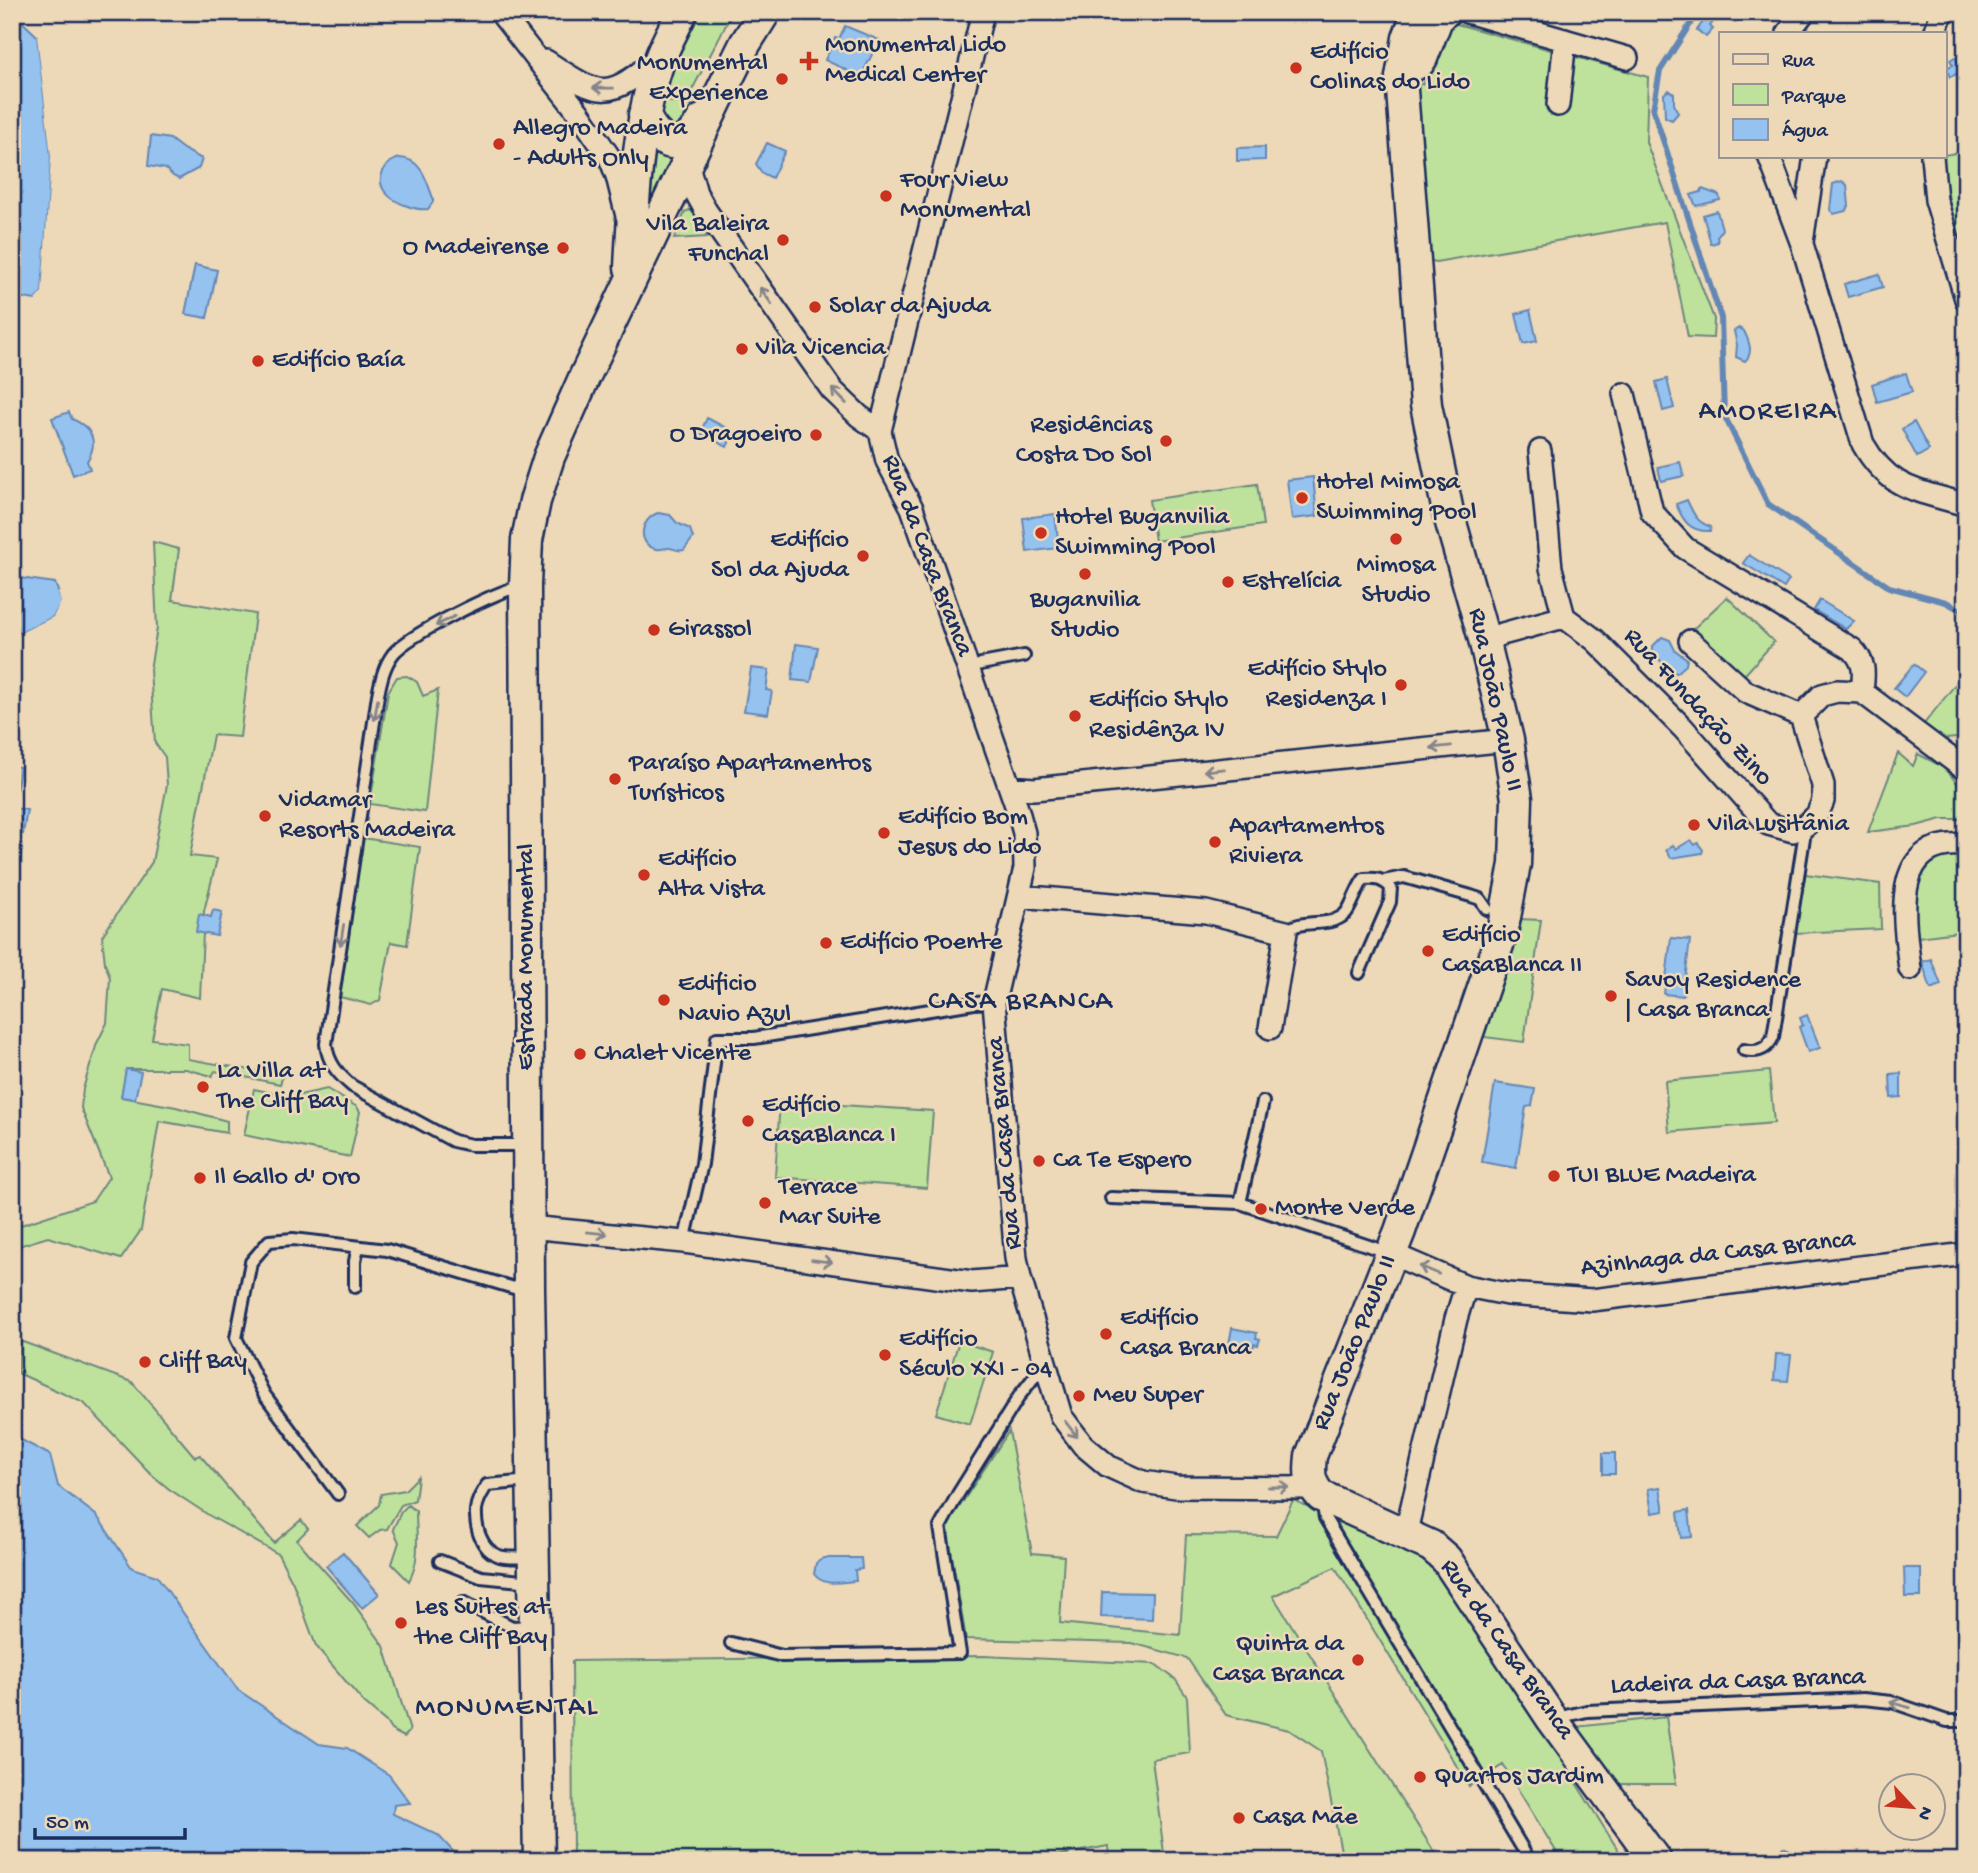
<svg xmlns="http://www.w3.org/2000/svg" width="1978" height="1873" viewBox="0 0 1978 1873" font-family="'Gochi Hand',sans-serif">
	<rect width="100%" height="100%" fill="#edd8b7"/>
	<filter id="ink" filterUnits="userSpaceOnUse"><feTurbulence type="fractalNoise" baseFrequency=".0143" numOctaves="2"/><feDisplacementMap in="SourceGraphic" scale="14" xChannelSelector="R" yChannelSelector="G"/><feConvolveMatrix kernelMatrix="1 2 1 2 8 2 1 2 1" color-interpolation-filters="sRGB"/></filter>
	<g filter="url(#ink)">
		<path fill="#bee29c" stroke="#6c887d" stroke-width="2" d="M696 12H731V15L691 92 688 95 666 92 673 62Z
			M1453 23 1648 77 1646 142 1714 319 1713 338 1688 337 1665 222 1436 262 1428 260 1416 86 1424 83 1434 51Z
			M660 100 702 107 678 134 658 115Z
			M654 142 680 147 648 219 647 196Z
			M1966 151V273L1939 156Z
			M689 210 693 212 707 237 674 239 685 212Z
			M1257 484 1263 525 1155 541 1149 500Z
			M153 542 179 549 172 600 255 614 240 737 213 735 190 856 217 859 204 911 200 998 162 989 152 1039 188 1044V1059L283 1076 280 1084 215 1071 212 1076 186 1069H127L121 1097 176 1107 227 1121V1133L159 1121 141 1230 121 1259 48 1237 12 1248V1228L93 1201 109 1177 81 1108 83 1089 97 1043 107 1023 110 978 105 963 102 936 152 862 167 785 165 757 155 743 150 670 157 628Z
			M1727 597 1774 642 1739 681 1691 631Z
			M1966 671V745L1956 738 1945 739 1924 724Z
			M407 676 417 682 423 696 438 690 425 812 370 804 388 692 397 677Z
			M1898 753 1913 766 1918 754 1943 767 1966 793V819H1942L1916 826 1868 832Z
			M363 838 420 847 407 945 391 942 380 1000 371 1005 340 997Z
			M1952 853H1966V931L1918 937C1913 898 1907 869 1952 853Z
			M1805 874 1880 884 1881 929 1795 933Z
			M1518 919 1541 920 1524 1042 1484 1037 1508 963Z
			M1769 1071 1774 1123 1669 1132 1665 1081Z
			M254 1089 291 1097 327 1089 357 1107 360 1112 350 1157 244 1135Z
			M780 1101 933 1111 927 1188 775 1177Z
			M20 1341 132 1382 195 1457 200 1455 274 1543 301 1520 308 1529 297 1540 353 1603 384 1646 410 1731 404 1737 391 1730 386 1722 364 1703 316 1646 293 1583 278 1554 210 1516 169 1489 151 1474 84 1403 18 1373Z
			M959 1341 993 1352 970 1424 936 1414Z
			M1009 1431 1032 1553 1064 1556 1060 1623 1180 1635 1186 1535 1276 1536 1293 1500 1438 1563 1625 1861H1562L1503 1765 1469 1786 1335 1567 1273 1596 1440 1861H1343L1321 1751 1289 1730 1226 1715 1187 1658 1132 1643 966 1639 947 1526Z
			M418 1477 415 1500 401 1505 387 1529 380 1530 369 1538 357 1526 379 1505 381 1494 405 1490Z
			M408 1505 416 1511C416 1535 421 1559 409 1581L392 1564 399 1542 393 1529 401 1512Z
			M984 1656 1155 1664 1175 1679 1187 1697 1190 1753 1152 1759 1165 1861H1109L1108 1846 1030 1861H573L572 1661Z
			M1666 1717 1676 1784H1619L1575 1727Z"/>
		<path fill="#95c2ef" stroke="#6487b5" stroke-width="2" d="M12 12 37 36 51 157 42 292 35 300 12 296Z
			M1710 12H1721L1710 26 1713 29 1706 37 1697 30Z
			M845 26 879 40 861 77 825 60 835 38 839 39Z
			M1955 57 1958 63 1966 59V70L1950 77 1946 68 1953 65 1950 60Z
			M1669 90 1674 94V104L1678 113 1672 120 1665 117 1664 94Z
			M151 136 170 139 183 149 202 159 199 168 179 179 173 176 166 169 148 166Z
			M767 143 785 151 772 178 762 173 756 164Z
			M1265 147V160L1237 161V148Z
			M400 158C422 159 426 180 433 198V202L428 209C417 211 394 203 386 193 374 179 385 161 400 158Z
			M1842 181 1847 185 1849 206 1846 211 1834 214 1830 210 1833 184Z
			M1702 189 1719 195 1720 200 1696 206 1691 195 1701 192Z
			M1717 211 1722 229 1717 237 1718 242 1711 244 1703 215Z
			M195 265 217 270 207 318 185 314Z
			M1879 274 1883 287 1848 297 1844 284Z
			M1530 310 1537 341 1523 344 1516 314Z
			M1739 328 1744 331C1749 341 1754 353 1745 361L1736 357 1737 345 1734 331Z
			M1906 373 1912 392 1877 402 1872 384Z
			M1667 379 1674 408 1663 411 1656 382Z
			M69 412 72 419C92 427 99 442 87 461L90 469 73 475 52 418Z
			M707 418 734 432 727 447 700 433Z
			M1914 422 1929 450 1917 457 1902 429Z
			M1680 462 1684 476 1661 481 1658 467Z
			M1313 477 1317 516 1292 519 1287 480Z
			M1687 500C1693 513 1696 522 1711 527L1710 531C1690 532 1683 521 1676 504Z
			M658 513 670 515 677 523 690 529 693 538 684 550C677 552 675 548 668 548 665 548 661 550 657 549 636 545 640 519 658 513Z
			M1055 514 1059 548 1027 552 1023 518Z
			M1749 555 1789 580 1784 588 1743 563Z
			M12 577 55 583 62 602 53 617 12 637Z
			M1820 600 1854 621 1846 629 1814 610Z
			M1662 637 1670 640 1675 650 1687 659 1686 665 1677 673 1671 672 1653 653V646Z
			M796 644 818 647 811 682 792 680Z
			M1914 664 1924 672 1905 697 1894 688Z
			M751 668 769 670 766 690 772 691 768 714 744 711Z
			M12 766 20 767 14 808 27 810 23 834 12 832Z
			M1691 840 1695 845 1698 843 1703 850 1702 853 1671 858 1666 850 1673 845 1676 849Z
			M12 847 22 848 17 873 12 872Z
			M213 910 222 912 217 936 196 932 199 914 211 917Z
			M1671 938 1690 940 1683 996 1664 994Z
			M1931 959 1941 985 1931 989 1922 962Z
			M1807 1015 1820 1048 1808 1052 1799 1027 1803 1025 1800 1018Z
			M126 1069 141 1072 135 1099 121 1097Z
			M1901 1073V1097L1891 1098 1890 1074Z
			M1495 1083 1535 1089 1532 1106 1526 1107 1516 1168 1482 1162Z
			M1232 1328 1257 1333 1256 1338 1260 1339 1258 1345 1254 1344 1253 1349 1229 1344Z
			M1776 1354 1791 1355 1788 1381 1774 1380Z
			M12 1435 50 1455 58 1486 97 1516 132 1568 157 1576 238 1690 319 1744 347 1748 389 1775 410 1803 394 1805 393 1814 438 1835 462 1861H12Z
			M1603 1453H1615V1474H1603Z
			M1660 1487 1664 1511 1652 1513 1648 1489Z
			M1689 1510 1692 1537 1681 1538 1678 1512Z
			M343 1552 379 1594 362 1608 326 1566Z
			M861 1558 862 1569 855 1570 856 1581C841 1582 823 1587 814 1574L816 1563 824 1558Z
			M1904 1568H1921V1597H1905Z
			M1102 1592 1153 1593 1152 1619 1101 1617Z
			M1783 1847 1804 1856 1796 1861H1781L1778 1854Z"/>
		<path fill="#edd8b7" d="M37 36 41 37 54 157 45 292 40 300H35L42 292 51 157Z
			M58 592 62 593 65 602 56 619 12 641V637L53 617 61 602Z"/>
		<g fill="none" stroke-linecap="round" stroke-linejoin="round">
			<path stroke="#6487b5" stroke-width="6" d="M1698 12 1660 71 1653 109 1721 318 1724 415 1768 504 1889 587 1946 602 1966 613"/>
			<g stroke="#1b2f5e" stroke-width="16">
				<path id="lane" d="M522 586C497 591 408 635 393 654 384 666 381 680 378 695L326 1044C328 1063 338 1074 352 1086L453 1141 471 1145H528
					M969 669 981 664 1024 656
					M1384 881 1404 877 1471 896 1480 899 1487 909
					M1286 932C1300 917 1329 929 1345 914 1352 907 1356 889 1364 879 1376 878 1383 879 1391 888L1390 902 1359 973
					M1744 1050C1757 1053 1767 1050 1773 1037L1806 825
					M1111 1198 1240 1203 1390 1253
					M1240 1203 1263 1102
					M684 1242 702 1164 717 1038H754L974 1003 994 1002
					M355 1287V1261L358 1247
					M530 1481 487 1485C482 1493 477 1500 476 1510 475 1527 481 1550 499 1556 508 1559 522 1557 532 1557
					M338 1494 264 1394 236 1338 251 1262 269 1241 293 1239 387 1250 514 1288 526 1289
					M1322 1500 1325 1518 1530 1861
					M440 1561 481 1577 532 1582
					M463 1602 512 1627 532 1626
					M731 1643 782 1656 960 1653 940 1527 958 1494 1020 1395 1035 1376 1046 1367
					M1553 1719 1587 1711 1863 1699 1892 1702 1947 1721H1966"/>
			</g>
			<g stroke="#1b2f5e" stroke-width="26">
				<path id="street" d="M500 12 579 113 610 158 617 176 627 216
					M983 12 880 431 887 461 912 508 1018 811 1024 833 1025 868 994 1002 1016 1258 1020 1278 1061 1416 1083 1445 1108 1466 1143 1482 1176 1487 1313 1488
					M1467 12 1627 58
					M1788 33 1804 12
					M1935 33 1942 12
					M546 61C603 99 607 100 660 57
					M1401 77 1422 66 1426 60 1442 19 1452 12
					M1558 105 1565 40
					M1769 156 1802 244 1863 444C1890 491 1918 490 1966 505
					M1932 156 1936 200 1966 299
					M687 162 696 193 706 211 832 390 859 416 880 431
					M1802 242 1815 156
					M1624 394 1652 512 1685 548 1852 649C1866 663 1864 673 1862 692
					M1540 451 1551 568 1564 617
					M1564 617 1595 640 1683 728 1768 824 1793 831 1806 825 1817 815 1823 801V785L1801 716
					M1484 639 1564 617
					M1690 641 1746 692 1801 716
					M1801 716 1822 695 1837 691 1862 692 1966 770
					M1010 787 1034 789 1508 740
					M1019 896 1206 912 1286 932 1270 1028
					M1910 969C1904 920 1889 838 1966 845
					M529 1227 684 1242 972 1282 1020 1278
					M1392 1254 1466 1286 1507 1294 1592 1300 1966 1254
					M1408 1536V1523L1456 1319 1466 1286"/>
			</g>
			<g stroke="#1b2f5e" stroke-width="35">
				<path id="secondary" d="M1418 12 1408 38 1401 77 1426 405 1448 512 1484 639 1508 740 1517 799 1515 864 1502 933 1400 1231 1311 1456C1309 1473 1309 1483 1321 1496L1431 1546 1446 1559 1552 1719 1656 1861
					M644 115C661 149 682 154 702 120
					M630 268C633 204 638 115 661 56 667 41 675 27 682 12
					M539 1861 529 1289 525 585 527 540 535 501 549 457 584 378 720 94 745 44 765 12"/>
			</g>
			<use href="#lane" stroke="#edd8b7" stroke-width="10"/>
			<use href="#street" stroke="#edd8b7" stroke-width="21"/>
			<use href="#secondary" stroke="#edd8b7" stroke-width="30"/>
		</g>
		<defs><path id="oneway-shaft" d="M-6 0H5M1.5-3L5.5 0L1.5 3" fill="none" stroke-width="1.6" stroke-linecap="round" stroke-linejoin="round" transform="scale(1.75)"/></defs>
		<g stroke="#84848a">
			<use href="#oneway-shaft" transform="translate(603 88) rotate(-179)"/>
			<use href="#oneway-shaft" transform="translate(766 296) rotate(-125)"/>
			<use href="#oneway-shaft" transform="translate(839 396) rotate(-134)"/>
			<use href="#oneway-shaft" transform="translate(445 621) rotate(153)"/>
			<use href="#oneway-shaft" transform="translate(376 710) rotate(99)"/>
			<use href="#oneway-shaft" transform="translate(1441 747) rotate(174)"/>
			<use href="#oneway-shaft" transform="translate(1214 770) rotate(174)"/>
			<use href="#oneway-shaft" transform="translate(342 935) rotate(99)"/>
			<use href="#oneway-shaft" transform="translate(597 1233) rotate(6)"/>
			<use href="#oneway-shaft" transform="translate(822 1261) rotate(8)"/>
			<use href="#oneway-shaft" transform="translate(1429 1270) rotate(-157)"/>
			<use href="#oneway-shaft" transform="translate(1071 1429) rotate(52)"/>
			<use href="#oneway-shaft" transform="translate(1279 1487)"/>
			<use href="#oneway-shaft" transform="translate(1900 1705) rotate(-165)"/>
		</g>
	</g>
	<g fill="#c8321e" stroke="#edd8b7" stroke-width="2.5">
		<path d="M805.5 50.5h7v7h7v7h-7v7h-7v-7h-7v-7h7z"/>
		<circle cx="1296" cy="68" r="7"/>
		<circle cx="782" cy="79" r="7"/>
		<circle cx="499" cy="144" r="7"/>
		<circle cx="886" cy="196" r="7"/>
		<circle cx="783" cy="240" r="7"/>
		<circle cx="563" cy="248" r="7"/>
		<circle cx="815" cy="307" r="7"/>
		<circle cx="742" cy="349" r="7"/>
		<circle cx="258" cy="361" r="7"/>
		<circle cx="816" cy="435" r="7"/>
		<circle cx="1166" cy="441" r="7"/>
		<circle cx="1302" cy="498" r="7"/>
		<circle cx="1041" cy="533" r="7"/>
		<circle cx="1396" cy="539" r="7"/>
		<circle cx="863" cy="556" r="7"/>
		<circle cx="1085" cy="574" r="7"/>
		<circle cx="1228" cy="582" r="7"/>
		<circle cx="654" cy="630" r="7"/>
		<circle cx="1401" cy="685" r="7"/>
		<circle cx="1075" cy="716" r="7"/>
		<circle cx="615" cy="779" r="7"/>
		<circle cx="265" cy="816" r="7"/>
		<circle cx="1694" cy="825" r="7"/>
		<circle cx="884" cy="833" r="7"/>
		<circle cx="1215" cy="842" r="7"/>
		<circle cx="644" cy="875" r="7"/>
		<circle cx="826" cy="943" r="7"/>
		<circle cx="1428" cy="951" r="7"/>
		<circle cx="1611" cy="996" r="7"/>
		<circle cx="664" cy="1000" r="7"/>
		<circle cx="580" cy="1054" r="7"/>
		<circle cx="203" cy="1087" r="7"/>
		<circle cx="748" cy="1121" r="7"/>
		<circle cx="1039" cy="1161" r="7"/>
		<circle cx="1554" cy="1176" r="7"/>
		<circle cx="200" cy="1178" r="7"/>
		<circle cx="765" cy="1203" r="7"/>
		<circle cx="1261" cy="1209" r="7"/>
		<circle cx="1106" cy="1334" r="7"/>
		<circle cx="885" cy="1355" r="7"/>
		<circle cx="145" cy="1362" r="7"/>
		<circle cx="1079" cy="1396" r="7"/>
		<circle cx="401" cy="1623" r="7"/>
		<circle cx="1358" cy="1660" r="7"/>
		<circle cx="1420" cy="1777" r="7"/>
		<circle cx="1239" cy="1818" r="7"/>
	</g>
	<g text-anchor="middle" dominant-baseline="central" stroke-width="5" stroke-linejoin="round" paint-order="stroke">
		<g font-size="26" fill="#1b2f5e" stroke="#edd8b7" text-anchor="start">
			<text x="825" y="46">Monumental Lido<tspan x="825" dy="30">Medical Center</tspan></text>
			<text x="1310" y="53">Edifício<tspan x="1310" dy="30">Colinas do Lido</tspan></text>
			<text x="768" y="64" text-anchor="end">Monumental<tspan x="768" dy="30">Experience</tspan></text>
			<text x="513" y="129">Allegro Madeira<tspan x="513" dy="30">- Adults Only</tspan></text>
			<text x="900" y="181">Four View<tspan x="900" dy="30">Monumental</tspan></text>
			<text x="769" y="225" text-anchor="end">Vila Baleira<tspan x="769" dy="30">Funchal</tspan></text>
			<text x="549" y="248" text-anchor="end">O Madeirense</text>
			<text x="829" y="307">Solar da Ajuda</text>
			<text x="756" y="349">Vila Vicencia</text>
			<text x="272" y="361">Edifício Baía</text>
			<text x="1152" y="426" text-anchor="end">Residências<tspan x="1152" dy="30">Costa Do Sol</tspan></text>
			<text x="802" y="435" text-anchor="end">O Dragoeiro</text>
			<text x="1316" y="483">Hotel Mimosa<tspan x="1316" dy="30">Swimming Pool</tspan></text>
			<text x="1055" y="518">Hotel Buganvilia<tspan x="1055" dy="30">Swimming Pool</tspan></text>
			<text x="849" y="541" text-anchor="end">Edifício<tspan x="849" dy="30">Sol da Ajuda</tspan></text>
			<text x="1396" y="566" text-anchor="middle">Mimosa<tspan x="1396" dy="30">Studio</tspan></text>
			<text x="1242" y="582">Estrelícia</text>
			<text x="1085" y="601" text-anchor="middle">Buganvilia<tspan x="1085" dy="30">Studio</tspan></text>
			<text x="668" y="630">Girassol</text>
			<text x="1387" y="670" text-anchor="end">Edifício Stylo<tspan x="1387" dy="30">Residenza I</tspan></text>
			<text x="1089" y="701">Edifício Stylo<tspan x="1089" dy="30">Residênza IV</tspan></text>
			<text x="629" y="764">Paraíso Apartamentos<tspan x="629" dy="30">Turísticos</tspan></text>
			<text x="279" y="801">Vidamar<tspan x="279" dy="30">Resorts Madeira</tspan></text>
			<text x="898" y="818">Edifício Bom<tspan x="898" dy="30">Jesus do Lido</tspan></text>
			<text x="1708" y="825">Vila Lusitânia</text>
			<text x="1229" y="827">Apartamentos<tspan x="1229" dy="30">Riviera</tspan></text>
			<text x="658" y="860">Edifício<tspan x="658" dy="30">Alta Vista</tspan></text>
			<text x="1442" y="936">Edifício<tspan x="1442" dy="30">CasaBlanca II</tspan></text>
			<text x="840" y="943">Edifício Poente</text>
			<text x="1625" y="981">Savoy Residence<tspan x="1625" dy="30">| Casa Branca</tspan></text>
			<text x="678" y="985">Edificio<tspan x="678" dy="30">Navio Azul</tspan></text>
			<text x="594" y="1054">Chalet Vicente</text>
			<text x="217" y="1072">La Villa at<tspan x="217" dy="30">The Cliff Bay</tspan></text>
			<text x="762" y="1106">Edifício<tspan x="762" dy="30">CasaBlanca I</tspan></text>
			<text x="1053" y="1161">Ca Te Espero</text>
			<text x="1568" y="1176">TUI BLUE Madeira</text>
			<text x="214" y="1178">Il Gallo d' Oro</text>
			<text x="779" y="1188">Terrace<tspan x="779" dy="30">Mar Suite</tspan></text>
			<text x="1275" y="1209">Monte Verde</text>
			<text x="1120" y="1319">Edifício<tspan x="1120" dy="30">Casa Branca</tspan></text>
			<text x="899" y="1340">Edifício<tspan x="899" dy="30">Século XXI - 04</tspan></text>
			<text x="159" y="1362">Cliff Bay</text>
			<text x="1093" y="1396">Meu Super</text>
			<text x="415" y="1608">Les Suites at<tspan x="415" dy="30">the Cliff Bay</tspan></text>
			<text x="1344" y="1645" text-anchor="end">Quinta da<tspan x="1344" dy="30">Casa Branca</tspan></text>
			<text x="1434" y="1777">Quartos Jardim</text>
			<text x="1253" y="1818">Casa Mãe</text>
		</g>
		<g font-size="26" fill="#1b2f5e" stroke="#edd8b7">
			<text transform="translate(926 556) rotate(69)">Rua da Casa Branca</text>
			<text transform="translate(1494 700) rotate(78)">Rua João Paulo II</text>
			<text transform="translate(1697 708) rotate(47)">Rua Fundação Zino</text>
			<text transform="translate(527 957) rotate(-90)">Estrada Monumental</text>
			<text transform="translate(1006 1143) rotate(-95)">Rua da Casa Branca</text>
			<text transform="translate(1718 1255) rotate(-6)">Azinhaga da Casa Branca</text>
			<text transform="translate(1356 1343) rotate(-68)">Rua João Paulo II</text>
			<text transform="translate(1506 1650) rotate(55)">Rua da Casa Branca</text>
			<text transform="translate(1738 1683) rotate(-2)">Ladeira da Casa Branca</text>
		</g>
		<g font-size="28" letter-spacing="2" fill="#1b2f5e" stroke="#edd8b7">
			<text x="1768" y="412">AMOREIRA</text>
			<text x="1021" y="1002">CASA BRANCA</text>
			<text x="507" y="1708">MONUMENTAL</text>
		</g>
	</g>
	<rect width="1978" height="1873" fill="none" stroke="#edd8b7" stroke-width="42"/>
	<rect x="21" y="21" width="1936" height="1831" fill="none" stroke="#1b2f5e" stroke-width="2.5" filter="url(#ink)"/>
	<rect x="1719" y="32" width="228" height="126" fill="#edd8b7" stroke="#999493" stroke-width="2"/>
	<rect x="1733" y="54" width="35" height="10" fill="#edd8b7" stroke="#999493" stroke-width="2"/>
	<text x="1782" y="66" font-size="21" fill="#1b2f5e">Rua</text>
	<rect x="1733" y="84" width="35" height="21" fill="#bee29c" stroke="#999493" stroke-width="2"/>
	<text x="1782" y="102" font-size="21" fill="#1b2f5e">Parque</text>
	<rect x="1733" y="119" width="35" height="21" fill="#95c2ef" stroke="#999493" stroke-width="2"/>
	<text x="1782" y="136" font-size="21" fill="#1b2f5e">Água</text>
	<g transform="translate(1912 1807) rotate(116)"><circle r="33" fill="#edd8b7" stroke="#999493" stroke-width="2"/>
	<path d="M0-5L12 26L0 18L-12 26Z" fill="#c8321e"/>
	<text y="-10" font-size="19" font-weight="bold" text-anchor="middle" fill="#1b2f5e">N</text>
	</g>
	<path d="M35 1828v10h150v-10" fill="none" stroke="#1b2f5e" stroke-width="3.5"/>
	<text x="46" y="1828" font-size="21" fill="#1b2f5e" stroke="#edd8b7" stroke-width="5" paint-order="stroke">50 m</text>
</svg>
